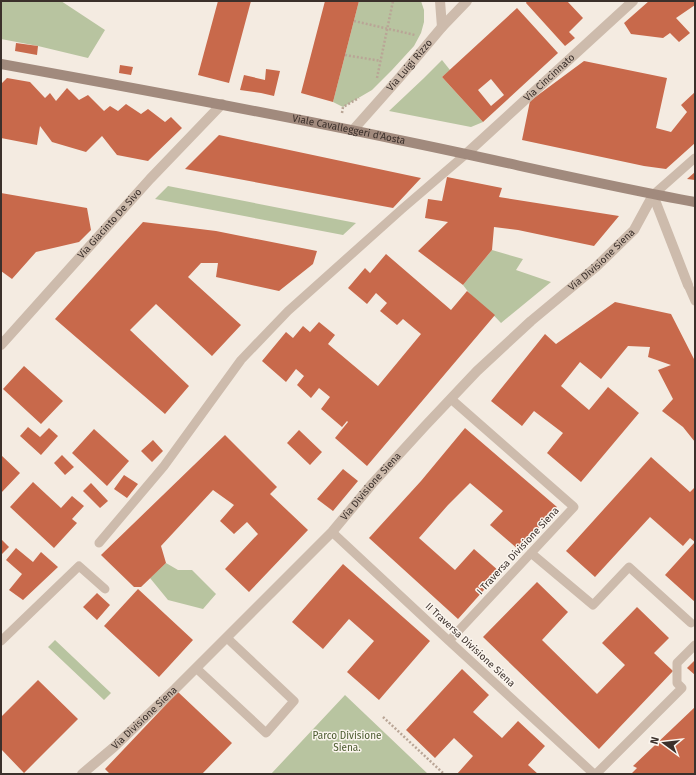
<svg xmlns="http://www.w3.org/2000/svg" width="696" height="775" viewBox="0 0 696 775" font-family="'Fira Sans',sans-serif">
	<rect width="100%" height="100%" fill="#f4ebe1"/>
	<path fill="#b8c4a0" d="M1 1H61L105 30 88 58 38 46 1 39Z
		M359 1H421L424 10V22L421 33 414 46 392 70 372 90 343 107 333 102Z
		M442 60 450 70 442 77 483 122 471 127 389 111 424 78Z
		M168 186 356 223 343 235 155 199Z
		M492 250 523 259 516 270 551 282 501 323C489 309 473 300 463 285Z
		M166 563 178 570H192L216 594 203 609 168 600 150 578Z
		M55 640 111 693 104 700 48 647Z
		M345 695 428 774H271Z"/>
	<path fill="#c8694b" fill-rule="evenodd" d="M218 1H251L229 83 198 75Z
		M325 1H359L333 102 301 93Z
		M527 1H567L583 18 569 32 575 38 565 46 526 3Z
		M649 1H695V5L676 18 690 33 679 42 670 33 663 38 631 34 624 23Z
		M517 8 558 53 483 122 442 77ZM491 79 504 95 491 106 478 90Z
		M16 43 38 46 37 55 15 51Z
		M584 61 667 78 656 128 671 132 687 112 681 105 695 92V143L666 169 644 166 522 140 530 101Z
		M120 65 133 67 131 75 119 73Z
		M266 69 280 71 274 96 261 93 240 90 244 75 265 80Z
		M7 78 30 82 45 98 50 93 56 101 67 88 79 100 88 95 104 111 110 106 118 111 126 104 141 114 148 109 165 122 171 117 182 128 148 161 117 155 102 136 86 152 52 142 40 126 37 145 1 138V84Z
		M219 135 421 178 393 208 185 169Z
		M695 172V180L687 179Z
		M447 177 502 188 499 197 619 216 594 246 518 230 494 227 492 250 463 285 418 251 448 222 425 218 428 199 442 201Z
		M1 193 87 208 91 230 79 242 36 252 12 279 1 271Z
		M143 222 216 231 317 251 313 264 279 291 216 277 218 263H201L188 277 241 325 212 356 156 304 130 330 189 386 165 414 55 319Z
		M386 254 451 310 467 291 495 315 367 466 335 438 348 422 347 421 342 427 321 409 330 397 319 388 311 398 297 385 304 376 296 369 286 382 262 361 286 332 293 338 303 326 310 332 319 322 335 335 328 344 378 386 421 334 403 319 397 325 380 311 387 303 376 293 367 304 348 288 365 268 370 273Z
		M615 302 671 314 695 361V442L683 427 662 411 673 399 658 370 671 365 648 357 650 347 628 346 601 379 580 362 561 386 589 410 608 387 639 413 581 482 547 453 563 433 534 411 522 426 491 401 545 334 556 344Z
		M24 366 63 401 41 424 3 389Z
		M28 427 40 437 49 428 58 436 41 455 20 436Z
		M465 428 557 507 519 550 490 525 503 511 470 483 448 505 419 538 455 570 474 549 500 572 458 619 369 538 421 481Z
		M94 429 129 461 107 486 72 453Z
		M299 430 322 452 310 465 287 443Z
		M225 435 277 487 270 494 308 530 249 592 225 569 258 534 247 522 234 534 220 521 234 505 213 490 161 546 166 563 141 587H134L101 555Z
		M153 440 163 451 152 462 141 451Z
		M1 455 20 473 1 493Z
		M62 455 74 467 65 475 54 463Z
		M651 457 690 492 695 487V602L665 575 695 542 690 538 683 546 650 517 595 577 566 551Z
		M343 469 358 481 333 511 317 499Z
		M124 475 138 484 127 498 114 489Z
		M33 482 61 508 72 496 84 506 72 519 77 523 54 548 10 507Z
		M91 483 108 501 100 508 83 491Z
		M1 539 9 547 1 555Z
		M16 548 33 562 41 552 58 567 23 600 9 590 22 574 6 560Z
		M343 564 430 641 379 700 347 672 374 641 349 619 323 649 292 622Z
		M537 582 568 612 542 640 597 694 625 665 602 643 637 607 669 638 654 653 673 671 599 749 483 637Z
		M138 589 193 640 159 677 104 626Z
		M97 593 110 605 97 620 83 607Z
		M695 660V675L687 668Z
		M462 669 489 695 473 712 502 738 518 721 545 746 528 765 538 774H457L473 756 454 738 435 758 406 730Z
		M38 680 78 719 24 773 1 749V717Z
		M178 692 232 743 202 774H110L105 769Z
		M695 707V774H631L637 768 633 766Z"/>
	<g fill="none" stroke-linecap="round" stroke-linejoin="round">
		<path stroke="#b9a596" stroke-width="2.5" stroke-dasharray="2 2" stroke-linecap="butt" d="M354 21 415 35
			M345 55 381 61
			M377 78 393 1
			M342 113 343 107 359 98
			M383 717 443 773 442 774"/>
		<path stroke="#cdbbac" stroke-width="9" d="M653 195 695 158
			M688 285 695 301
			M332 532 449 641 594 774
			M99 543 164 466 241 360 288 311 402 209 466 154
			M531 553 593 605 629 567 691 623
			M1 641 79 566 105 589
			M449 641 574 507 451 399
			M196 668 266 733 294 701 227 638
			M596 774 682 688 677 683V663L695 645"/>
		<g stroke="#cdbbac" stroke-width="10">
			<path d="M440 1 442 27"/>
			<path id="s1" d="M353 130 400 77 442 27 467 1"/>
			<path id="s2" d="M466 154 633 1"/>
			<path d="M653 195 688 285"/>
			<path id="s3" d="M1 345 150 179 222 104"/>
			<path id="s4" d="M82 774 114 747 175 689 332 532 372 484 425 426 477 371 531 321 596 267 634 230 653 195"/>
		</g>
		<path stroke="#a18a7d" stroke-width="10" id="s5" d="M1 64C134 88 267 112 399 140 498 160 596 184 695 202"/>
	</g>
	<g text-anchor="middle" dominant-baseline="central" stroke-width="3" stroke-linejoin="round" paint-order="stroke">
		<g font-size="10" fill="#3b302b" stroke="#fbf5ee">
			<text stroke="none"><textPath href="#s1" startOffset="86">Via Luigi Rizzo</textPath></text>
			<text stroke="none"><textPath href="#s2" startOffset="113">Via Cincinnato</textPath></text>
			<text stroke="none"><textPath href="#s5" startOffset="354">Viale Cavalleggeri d'Aosta</textPath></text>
			<text stroke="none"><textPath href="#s3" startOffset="163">Via Giacinto De Sivo</textPath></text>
			<text stroke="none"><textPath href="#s4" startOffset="732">Via Divisione Siena</textPath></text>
			<text stroke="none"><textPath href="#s4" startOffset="408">Via Divisione Siena</textPath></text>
			<text transform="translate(518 551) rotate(-47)">I Traversa Divisione Siena</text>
			<text transform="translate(470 645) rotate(43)">II Traversa Divisione Siena</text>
			<text stroke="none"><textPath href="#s4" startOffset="84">Via Divisione Siena</textPath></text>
		</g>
		<g font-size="10" fill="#4a5a2e" stroke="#fbf5ee">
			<text x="347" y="736">Parco Divisione<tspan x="347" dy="12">Siena.</tspan></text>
		</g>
	</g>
	<rect width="696" height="775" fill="none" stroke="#3b302b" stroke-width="4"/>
	<g transform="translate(664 743) rotate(285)" stroke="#fbf5ee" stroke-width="3" paint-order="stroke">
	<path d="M0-3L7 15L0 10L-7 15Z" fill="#3b302b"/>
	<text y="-6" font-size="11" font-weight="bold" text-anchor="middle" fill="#3b302b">N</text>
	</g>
</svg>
